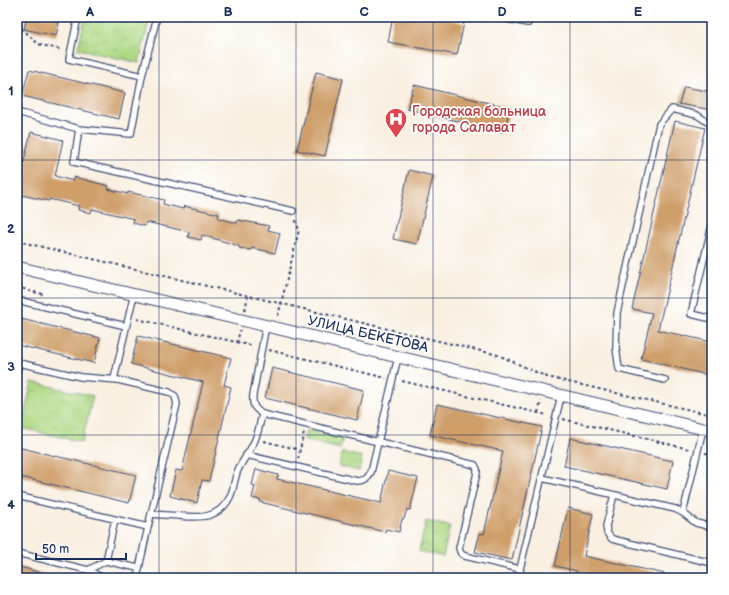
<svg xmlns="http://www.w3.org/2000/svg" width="729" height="595" viewBox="0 0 729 595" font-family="'Balsamiq Sans',sans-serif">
	<defs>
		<pattern id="park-crowns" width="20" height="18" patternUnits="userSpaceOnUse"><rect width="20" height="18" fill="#afd984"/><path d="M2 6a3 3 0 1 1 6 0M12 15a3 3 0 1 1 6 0" fill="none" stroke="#96bb74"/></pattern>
	</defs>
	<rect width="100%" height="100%" fill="#fff"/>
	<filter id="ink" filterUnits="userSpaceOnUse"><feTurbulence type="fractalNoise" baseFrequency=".025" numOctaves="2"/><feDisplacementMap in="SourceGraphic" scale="8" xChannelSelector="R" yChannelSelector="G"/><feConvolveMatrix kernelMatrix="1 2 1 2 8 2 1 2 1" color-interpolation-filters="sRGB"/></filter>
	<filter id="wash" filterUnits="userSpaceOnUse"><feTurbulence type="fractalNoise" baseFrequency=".012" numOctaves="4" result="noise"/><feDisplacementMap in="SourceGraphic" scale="16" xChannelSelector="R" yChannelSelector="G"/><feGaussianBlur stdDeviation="0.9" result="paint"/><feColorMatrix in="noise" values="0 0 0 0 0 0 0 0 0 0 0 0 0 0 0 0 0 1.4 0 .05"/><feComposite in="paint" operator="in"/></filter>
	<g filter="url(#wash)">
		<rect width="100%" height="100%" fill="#f9f0e2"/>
		<path fill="url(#park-crowns)" stroke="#658471" d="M85 17H150L139 63 78 49Z
			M32 382 93 396 82 442 21 428Z
			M306 430 343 438 340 449 304 440Z
			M342 452 362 457 359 471 339 466Z
			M426 521 450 526 443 557 419 551Z"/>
		<g id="blocks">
			<path fill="#cf9e69" d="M27 17H60L56 36 24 29Z
				M393 17H440L464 23 457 55 388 42Z
				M29 70 125 93 119 119 22 96Z
				M316 72 343 79 325 156 297 150Z
				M414 85 510 108 504 132 407 109Z
				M684 87 712 92V110L679 104Z
				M675 121 705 128 658 330 712 342V376L641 359 652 313 632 309Z
				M31 132 63 140 55 176 73 181 74 177 109 186 108 189 128 194V192L164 200 163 204 183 209 184 206 219 214 218 218 237 223 238 220 269 226 268 230 280 233 275 253 252 248 251 250 239 248V246L202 235 201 240 188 237 189 232 146 222 145 226 133 223 134 219 92 209 91 213 78 210 79 206 49 199V201L17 194V189Z
				M409 170 433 176 417 244 393 239Z
				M17 318 100 338 94 363 17 345Z
				M138 336 231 358 224 385 231 387 209 481 202 480 197 503 170 496 176 470 182 471 203 382 131 364Z
				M272 368 364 390 357 420 265 398Z
				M437 404 542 427 512 560 475 552 480 533 484 534 503 451 430 435Z
				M570 438 673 461 667 489 564 466Z
				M17 447 136 475 129 503 17 476Z
				M256 469 278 475 277 479 381 503 388 471 418 478 410 510 407 509 404 519H402L399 532 386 529 385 532 260 502 261 500 252 498 255 486 252 485Z
				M568 508 593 514 584 556 665 574V578H576L577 571 555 566Z
				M17 566 49 575 48 578H17Z"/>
		</g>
	</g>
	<g filter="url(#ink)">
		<use href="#blocks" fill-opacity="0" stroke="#3c4c72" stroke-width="1"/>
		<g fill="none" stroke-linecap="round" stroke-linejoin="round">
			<g stroke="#3c4c72" stroke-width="8">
				<path id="lane" d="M78 17 69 59 142 76 157 17
					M496 17 528 23 529 17
					M17 112 79 129 131 134 142 76
					M79 129 74 162 293 211
					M712 225 691 314 712 319
					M17 300 126 326
					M266 325 253 395C252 405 254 408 262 414L475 465 477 469V473L459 548C460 553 461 554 465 556L520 569
					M17 362 19 363 17 372
					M114 379 134 294
					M665 380 619 369 616 348 617 313 659 124 672 109 697 115 712 125
					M703 429 683 513 696 523 712 527
					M246 455 357 481C364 481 367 479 371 472L398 357
					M542 478 675 509 683 513
					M614 495 606 526 607 533 612 539 712 563
					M17 496 148 527 177 404 175 396 169 392 118 380 81 377 19 363
					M151 514C161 515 170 515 179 516 200 518 219 519 230 497 234 489 234 479 238 470 242 461 249 453 253 444 258 435 260 424 262 414
					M115 519 106 561 138 568
					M17 553 88 570 103 578
					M88 570 106 561
					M137 578 148 527
					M522 578 520 569 561 396"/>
			</g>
			<g stroke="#3c4c72" stroke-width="13">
				<path id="street" d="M17 267 712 431"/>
			</g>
			<path stroke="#3c4c72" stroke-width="2" stroke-dasharray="3 3" stroke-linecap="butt" d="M17 24 38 44 62 50
				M17 241 498 355 547 377 712 415
				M17 286 29 291 43 294
				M245 310 248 296
				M278 316 299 230 295 218
				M137 319 253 346
				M237 343 240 330
				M269 350 386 378
				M402 381 547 415
				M538 413 541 401
				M563 419 689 449
				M264 441 300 450
				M705 453 712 454
				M298 459 304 432"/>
			<use href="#lane" stroke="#fff" stroke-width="5.5"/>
			<use href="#street" stroke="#fff" stroke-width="11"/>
		</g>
	</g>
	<path fill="none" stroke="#1b2f5e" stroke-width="1" stroke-opacity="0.55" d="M159 17V578M296 17V578M433 17V578M570 17V578M17 160H712M17 298H712M17 435H712"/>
	<defs>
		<g id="hospital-pin" transform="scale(1.15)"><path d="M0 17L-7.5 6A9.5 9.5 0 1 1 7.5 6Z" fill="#e0444e" stroke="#fff"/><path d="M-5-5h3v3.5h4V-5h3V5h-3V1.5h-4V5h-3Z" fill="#fff"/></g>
	</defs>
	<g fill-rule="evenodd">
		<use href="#hospital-pin" x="396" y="119"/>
	</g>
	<g text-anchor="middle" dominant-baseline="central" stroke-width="3.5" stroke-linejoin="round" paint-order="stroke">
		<g font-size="14" fill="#be3a42" stroke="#fff" text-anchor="start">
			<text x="412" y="111">Городская больница<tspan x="412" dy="16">города Салават</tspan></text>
		</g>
		<g font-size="14" fill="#1b2f5e" stroke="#fff">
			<text transform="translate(368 334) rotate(13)">УЛИЦА БЕКЕТОВА</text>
		</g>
	</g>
	<rect width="729" height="595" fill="none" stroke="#fff" stroke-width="44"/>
	<path d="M36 553v6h90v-6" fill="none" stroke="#1b2f5e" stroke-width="2"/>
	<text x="42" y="553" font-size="12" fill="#1b2f5e" stroke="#ffffff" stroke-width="3" paint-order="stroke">50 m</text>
	<rect x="22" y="22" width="685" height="551" fill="none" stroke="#1b2f5e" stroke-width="1.5"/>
	<g font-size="13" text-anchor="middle" font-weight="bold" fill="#1b2f5e">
		<text x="90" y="16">A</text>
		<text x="228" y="16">B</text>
		<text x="364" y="16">C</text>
		<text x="502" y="16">D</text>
		<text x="638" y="16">E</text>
		<text x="11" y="95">1</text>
		<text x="11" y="233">2</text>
		<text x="11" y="371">3</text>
		<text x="11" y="509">4</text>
	</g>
</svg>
